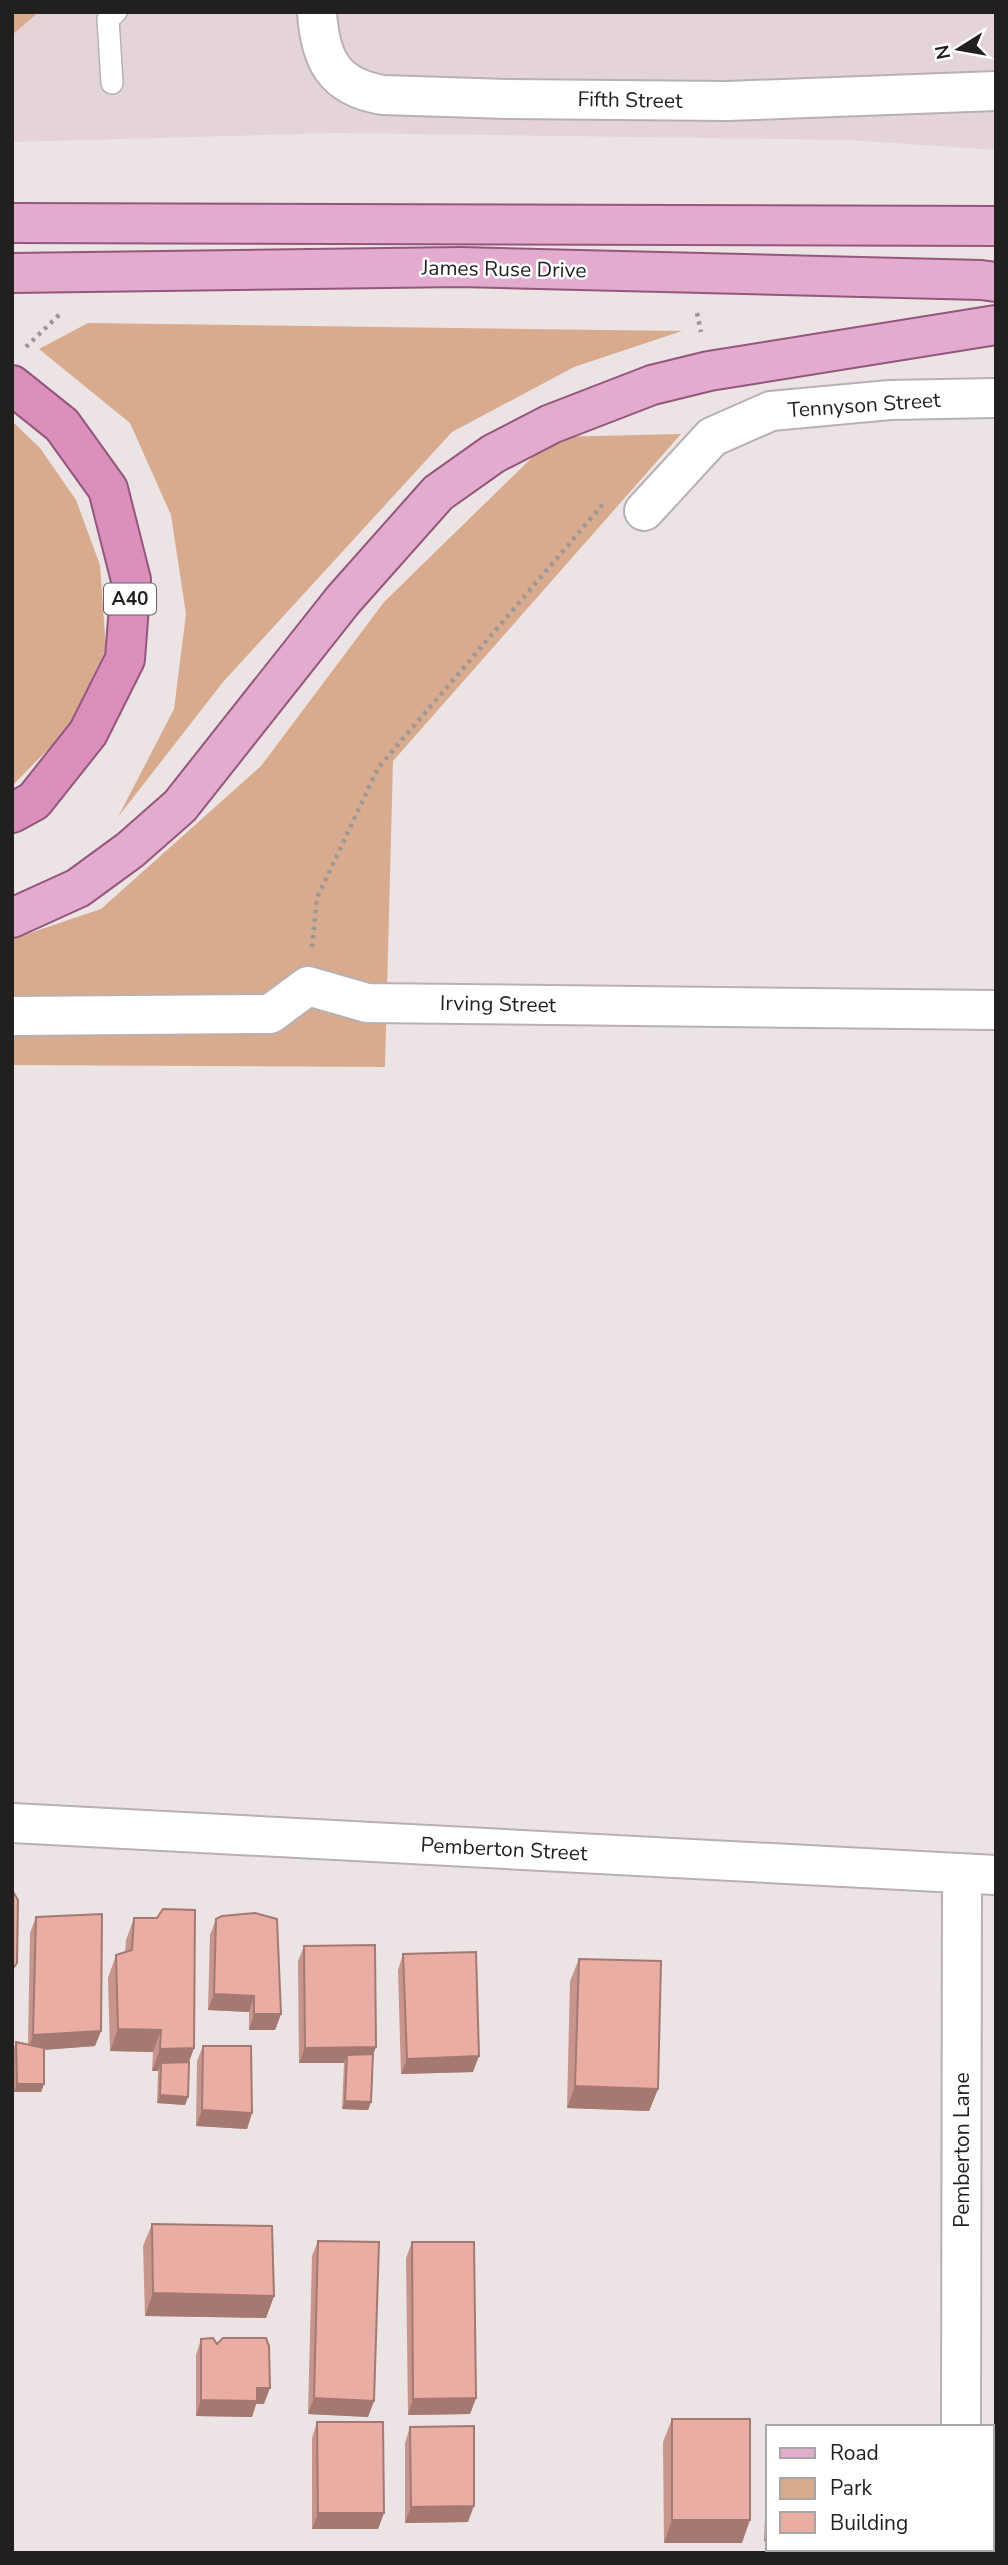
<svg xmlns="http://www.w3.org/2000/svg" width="1008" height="2565" viewBox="0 0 1008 2565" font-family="'Nunito Sans',sans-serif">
	<rect width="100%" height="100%" fill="#ebe3e4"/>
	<path fill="#e5d4d7" d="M12 12H996V150L849 140 336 133 12 142Z"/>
	<path fill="#d8ab8f" d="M12 12H39L12 35Z
		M88 323 682 331 574 367 452 432 223 682 118 817 174 709 186 614 171 515 130 423 39 349Z
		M12 421 40 448 76 500 100 565 106 649 66 731 12 786Z
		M681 434 393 761 385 1067 12 1065V939L101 909 261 766 384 602 553 437Z"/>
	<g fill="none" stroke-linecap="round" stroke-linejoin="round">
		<g stroke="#b8b0b1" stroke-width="24">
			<path id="service" d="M112 83 108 19 116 12"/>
		</g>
		<g stroke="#b8b0b1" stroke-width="42">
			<path id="minor" d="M317 12C320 59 333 87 383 95L507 99 727 101 996 91
				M644 511 712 437 771 411 890 400 996 398
				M12 1016 270 1014 308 986 367 1003 996 1010
				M12 1823 996 1875
				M961 2427 962 1873
				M961 2553V2549"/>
		</g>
		<g stroke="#94567b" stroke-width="42">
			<path id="primary" d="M12 223 996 226
				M12 273 461 267 981 280 996 282
				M12 918 78 888 130 850 180 806 343 600 438 493 493 454 551 424 652 385 709 371 996 325"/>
		</g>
		<g stroke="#94567b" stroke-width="42">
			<path id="trunk" d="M12 385 62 425 108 489 131 580 125 659 88 733 34 801 12 813"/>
		</g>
		<path stroke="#9c9696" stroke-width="4.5" stroke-dasharray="3.5 5" stroke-linecap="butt" d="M697 313 701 332
			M26 347 60 314
			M312 947 317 898 378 768 604 503
			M992 2461H996"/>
		<use href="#service" stroke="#fff" stroke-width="21"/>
		<use href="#minor" stroke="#fff" stroke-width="38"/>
		<use href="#primary" stroke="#e3abcd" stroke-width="38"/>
		<use href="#trunk" stroke="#da8fbc" stroke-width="38"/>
	</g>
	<path fill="#c8958c" d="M36 1917 101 2031 95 2046 44 2050V2084L41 2092H14L13 2050 16 2042 28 2044 30 1933Z
		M134 1918H157L189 2062 188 2097 185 2105 157 2103 158 2071H152L153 2052 110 2051 108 1978 116 1955 125 1952 126 1940Z
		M216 1919 281 2014 275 2030H249V2012L208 2010 210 1935Z
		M304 1946 373 2054 371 2102 368 2110 342 2109 344 2063H299L298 1961Z
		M403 1954 473 2072 401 2074 398 1970Z
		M579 1959 658 2089 649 2111 567 2108 570 1981Z
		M203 2046 252 2113 247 2129 196 2126 197 2061Z
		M152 2224 274 2296 266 2318 145 2316 143 2246Z
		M318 2241 374 2401 368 2417 308 2414 312 2256Z
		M412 2242 476 2398 470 2414 408 2415 406 2258Z
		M201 2339 264 2404H256L252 2417 196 2416V2355Z
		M672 2419 742 2543H664L663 2442Z
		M317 2422 384 2513 378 2529H312V2438Z
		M410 2427 468 2522 405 2523V2443Z
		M768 2447V2541H764Z
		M846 2549H920L919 2553H846Z"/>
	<path fill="#a37972" d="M214 1994 254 1996 249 2012 208 2010Z
		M254 2014H281L275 2030H249Z
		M118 2029 161 2030 153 2052 110 2051Z
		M101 2031 95 2046 28 2051 33 2035Z
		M376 2047 370 2063 347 2055 344 2063H299L305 2048Z
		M194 2048 186 2071 161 2063 158 2071H152L160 2049Z
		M479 2056 473 2072 401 2074 407 2059Z
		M17 2084H44L41 2092H14Z
		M575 2086 658 2089 649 2111 567 2108Z
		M160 2095 188 2097 185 2105 157 2103Z
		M345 2101 371 2102 368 2110 342 2109Z
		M202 2110 252 2113 247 2129 196 2126Z
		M153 2293 274 2296 266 2318 145 2316Z
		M257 2388H270L264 2404H256L252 2417 196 2416 201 2400Z
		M314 2398 374 2401 368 2417 308 2414Z
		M476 2398 470 2414 408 2415 413 2399Z
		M474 2506 468 2522 405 2523 411 2507Z
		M318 2513H384L378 2529H312Z
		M672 2520H750L742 2543H664Z
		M768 2529V2541H764Z"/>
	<path fill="#e9ada3" stroke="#a37972" stroke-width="2" d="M12 1890 18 1900 17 1963 12 1970Z
		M163 1909 195 1910 194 2048 160 2049 161 2030 118 2029 116 1955 132 1950 134 1918H157Z
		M255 1913 277 1919 281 2014H254V1996L214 1994 216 1919 222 1916Z
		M102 1914 101 2031 33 2035 36 1917Z
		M375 1945 376 2047 305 2048 304 1946Z
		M476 1952 479 2056 407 2059 403 1954Z
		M579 1959 661 1961 658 2089 575 2086Z
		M16 2042 44 2048V2084H17Z
		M203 2046H251L252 2113 202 2110Z
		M373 2054 371 2102 345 2101 347 2055Z
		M189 2062 188 2097 160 2095 161 2063Z
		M152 2224 272 2226 274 2296 153 2293Z
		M318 2241 379 2242 374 2401 314 2398Z
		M412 2242H474L476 2398 413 2399Z
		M213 2338 217 2344 223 2338H266L269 2346 270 2388H257V2401L201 2400V2339Z
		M672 2419H750V2520H672Z
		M317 2422H383L384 2513H318Z
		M474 2426V2506L411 2507 410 2427Z
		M851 2549H920L919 2553H851Z"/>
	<g text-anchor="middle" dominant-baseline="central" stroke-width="5" stroke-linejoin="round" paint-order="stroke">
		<rect fill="#fff" stroke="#646262" stroke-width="2" x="104" y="583.5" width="52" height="31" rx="5"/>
		<g font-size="19" font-weight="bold" fill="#221f1f">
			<text x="130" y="599">A40</text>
		</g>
		<g font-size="21" fill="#221f1f" stroke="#fff">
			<text transform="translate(630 100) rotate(1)">Fifth Street</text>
			<text transform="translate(504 269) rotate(1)">James Ruse Drive</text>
			<text transform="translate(864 405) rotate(-4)">Tennyson Street</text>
			<text transform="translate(498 1004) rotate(1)">Irving Street</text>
			<text transform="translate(504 1849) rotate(3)">Pemberton Street</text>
			<text transform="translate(962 2150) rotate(-90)">Pemberton Lane</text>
		</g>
	</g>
	<rect width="1008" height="2565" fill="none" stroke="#221f1f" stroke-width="28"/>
	<rect x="766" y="2425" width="228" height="126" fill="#ffffff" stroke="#a7a5a5" stroke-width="2"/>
	<rect x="780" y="2448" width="35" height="10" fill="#e3abcd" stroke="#a7a5a5" stroke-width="2"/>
	<text x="830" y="2460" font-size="21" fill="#221f1f">Road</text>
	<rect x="780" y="2478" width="35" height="21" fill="#d8ab8f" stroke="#a7a5a5" stroke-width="2"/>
	<text x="830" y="2495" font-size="21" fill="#221f1f">Park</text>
	<rect x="780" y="2512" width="35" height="21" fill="#e9ada3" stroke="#a7a5a5" stroke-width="2"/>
	<text x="830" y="2530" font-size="21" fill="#221f1f">Building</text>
	<g transform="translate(959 49) rotate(259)" stroke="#ffffff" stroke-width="5" paint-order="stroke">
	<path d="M0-5L12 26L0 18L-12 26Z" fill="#221f1f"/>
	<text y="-10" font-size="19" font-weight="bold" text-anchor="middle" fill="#221f1f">N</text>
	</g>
</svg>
